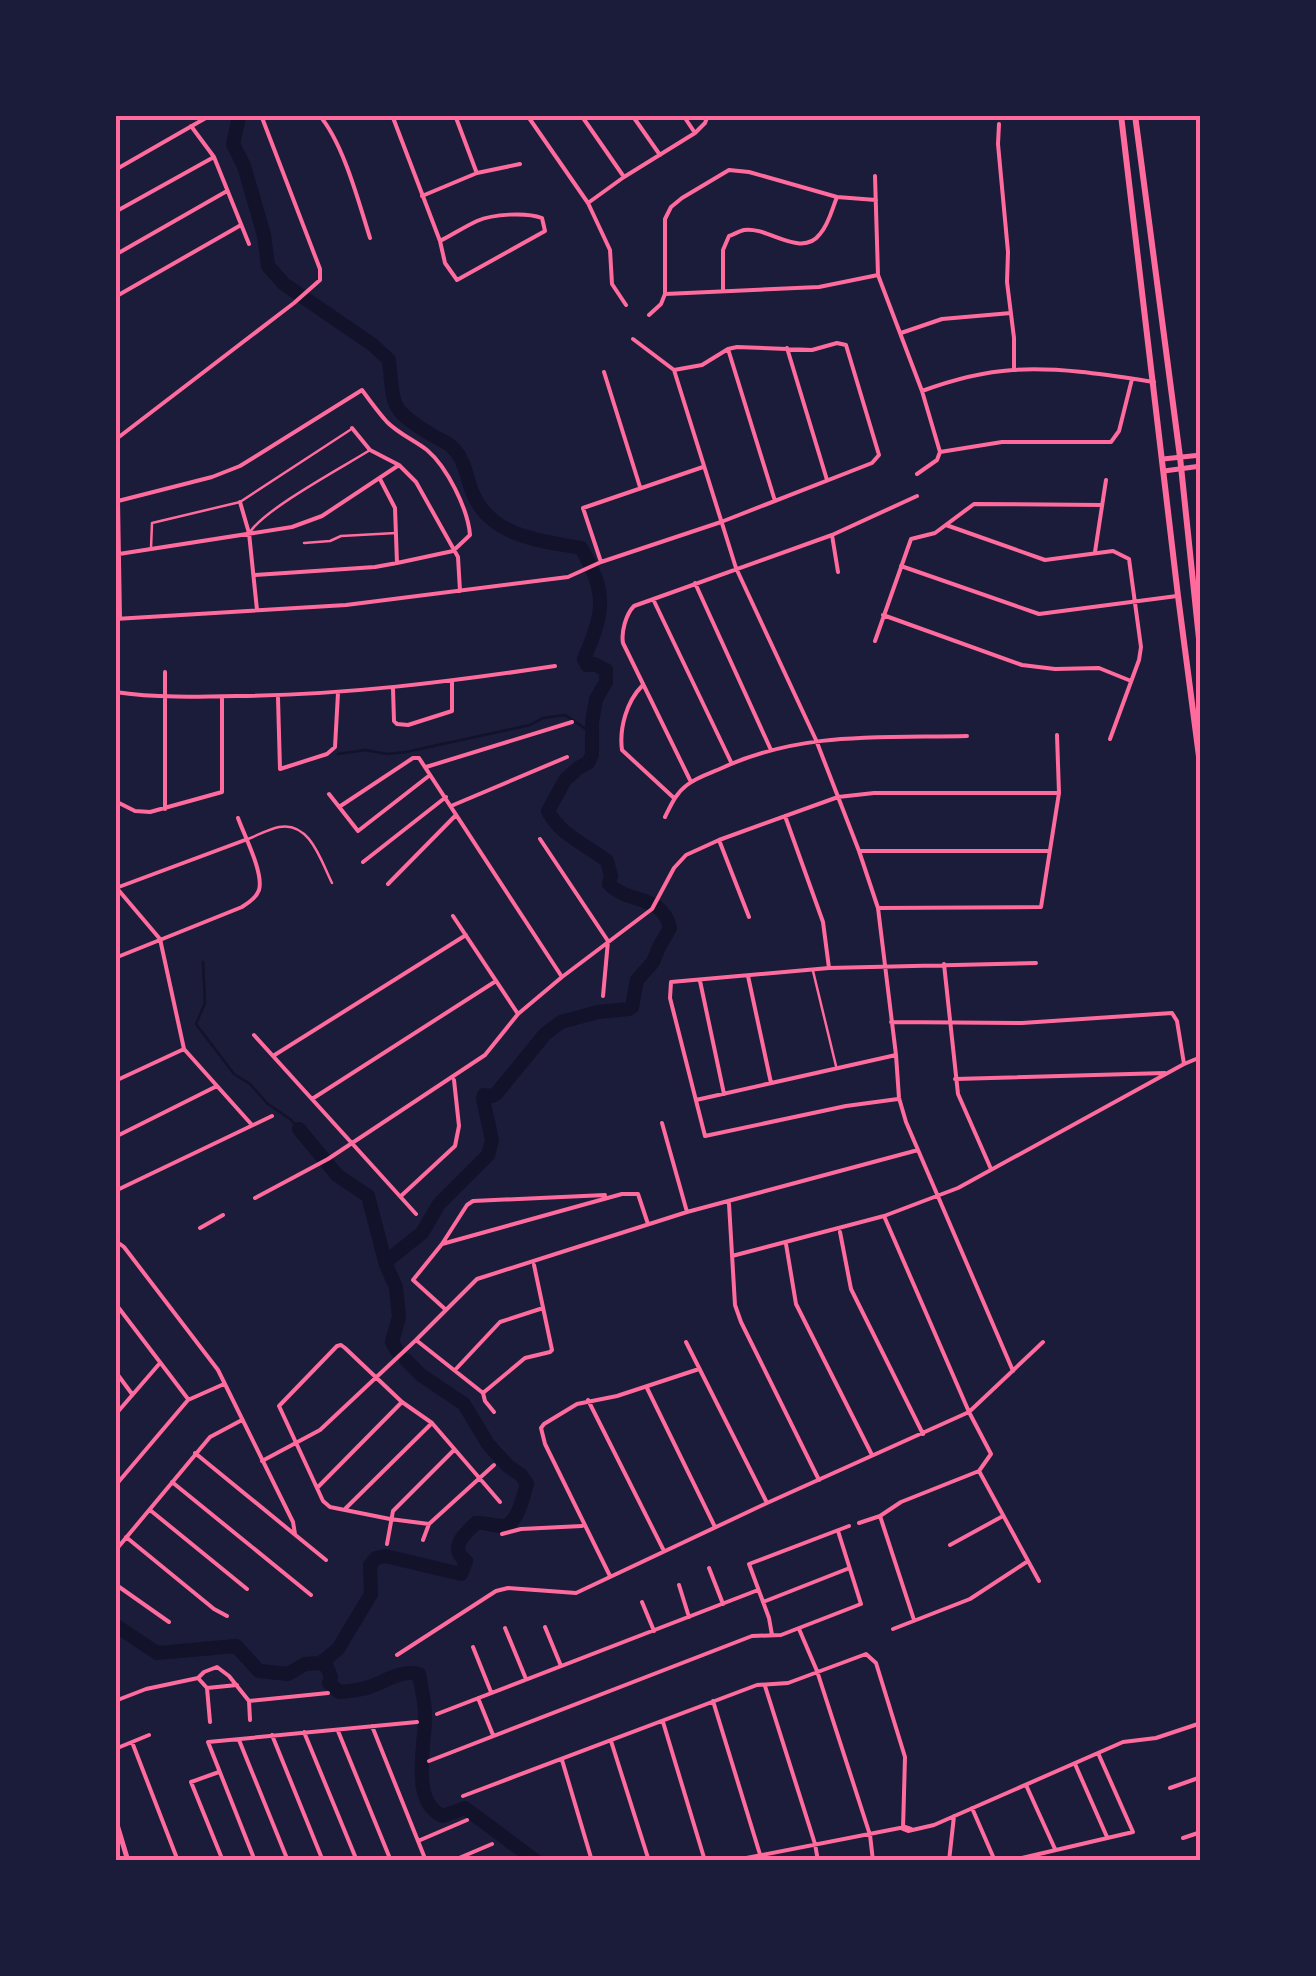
<svg xmlns="http://www.w3.org/2000/svg" width="1316" height="1976" viewBox="0 0 1316 1976" font-family="Spectral,serif">
	<rect width="100%" height="100%" fill="#1b1b3a"/>
	<g fill="none" stroke-linecap="round" stroke-linejoin="round">
		<path stroke="#12122b" stroke-width="2.5" d="M338 754 365 750 387 754 406 752 530 725 543 718 565 715 592 733
			M203 962 205 1003 196 1024 234 1074 250 1084 268 1104 290 1119 299 1129"/>
		<path stroke="#12122b" stroke-width="14" d="M239 117 233 144 244 166 264 235 268 266 284 284 373 345 389 360C394 407 389 409 432 435 438 439 447 442 452 447 466 460 466 479 474 496 493 537 542 541 581 548 608 594 604 612 584 659L587 665 594 664 606 670V682L596 699 592 722V754L588 763 578 768 565 780 548 811C560 835 587 845 607 861L611 876 609 884C629 905 662 893 670 928L659 947 653 962 637 980 632 1007 629 1009 598 1012 561 1022 545 1034 496 1094 492 1096 484 1095 483 1099 492 1140 488 1155 439 1204 422 1233 389 1259 386 1265
			M299 1129 337 1175 368 1196 386 1265 396 1287 399 1317 392 1342 397 1351
			M115 1625 157 1653 236 1646 259 1671 288 1674 305 1664 321 1663 327 1667 331 1677 329 1683 339 1692C350 1691 363 1690 372 1686 388 1680 401 1670 419 1674 421 1687 425 1701 425 1714 426 1743 409 1802 443 1816L465 1808 536 1861
			M321 1663 338 1649 371 1594 370 1565 376 1558 385 1556 461 1574 466 1561C449 1548 463 1535 476 1523 485 1522 493 1526 502 1526 518 1526 523 1496 527 1484L521 1475 508 1466 488 1444 464 1404 421 1375 406 1360"/>
		<path stroke="#ff6b9d" stroke-width="2.5" d="M250 532C266 508 343 467 370 450
			M304 543 330 541 341 536 396 533
			M151 548 152 523 240 502 350 430
			M248 839C258 835 269 829 279 827 310 821 321 861 332 883
			M813 971 836 1066"/>
		<path stroke="#ff6b9d" stroke-width="4" d="M319 115C343 142 359 203 370 238
			M392 115 440 241 445 263 457 280 545 231 542 218C526 212 493 214 477 221 464 227 452 235 440 241
			M455 115 476 171
			M527 115 588 203 610 250 612 284 626 305
			M581 115 624 177
			M632 115 660 155
			M683 115 695 133
			M999 124 998 144 1008 252 1007 282 1014 338V369
			M191 126 214 157 249 244
			M115 170 211 115
			M875 176 878 275 922 391 940 452 937 460 917 474
			M422 196 477 173 520 164
			M588 203 624 177 695 133 705 123 708 115
			M115 212 214 157
			M115 255 227 191
			M723 291V250L729 236C733 235 739 231 744 230 768 226 801 259 820 234 829 224 832 209 837 197
			M665 294 819 287 878 275
			M115 297 241 225
			M649 315 661 304 665 294V219L671 207 682 198 729 170 749 172 837 197 876 200
			M901 333 942 319 1011 313
			M787 348 827 480
			M728 349 775 501
			M674 370 736 568 816 740 859 851 878 908 896 1055 899 1098 906 1122 1013 1371
			M604 372 640 487
			M922 391C952 380 982 372 1013 370 1060 367 1108 375 1154 382
			M352 428 370 450 399 465 416 482 458 557 460 591
			M115 440 294 303 320 280V269L261 115
			M940 452 1002 442H1111L1119 431 1132 379
			M380 479 395 508 397 563
			M240 502 249 533 257 610
			M946 525 1045 560 1113 551 1129 559 1141 647 1139 660 1110 739
			M832 535 838 572
			M1095 552 1106 480
			M119 554 292 527 322 516 399 465
			M601 562 583 508 703 467
			M901 566 1039 614 1177 596
			M695 583 771 750
			M653 599 731 762
			M883 615 1022 665 1055 669 1099 668 1131 681
			M115 619 346 605 568 577 601 562 721 522 872 463 879 455 846 345 837 343 812 350 737 347 728 349 702 365 674 370 633 339
			M120 619 118 501 212 477 240 466 362 390C370 401 378 412 387 422 399 434 414 440 427 450 447 467 468 509 470 535L453 551 397 563 375 567 255 575
			M875 641 911 539 935 533 974 504 1102 505
			M165 672V809
			M642 686C627 701 619 728 622 750L674 798
			M393 689 394 721 397 724 408 725 452 711V681
			M115 692C156 698 196 697 237 696 344 695 449 682 555 666
			M278 698 280 769 327 754 335 747 338 693
			M426 767 572 722
			M691 782 623 643C621 632 626 614 634 606L832 535 917 496
			M329 794 358 831 430 775
			M115 801 135 811 150 812 222 792V699
			M451 806 567 757
			M339 807 413 758H419L562 977
			M785 816 823 922 829 968
			M665 817C671 805 676 793 687 785 697 777 711 773 722 768 802 731 882 738 967 736
			M540 839 608 941 603 996
			M719 840 749 917
			M859 851H1049
			M363 862 446 797
			M388 884 455 816
			M115 886 160 939 184 1049 252 1125
			M116 888 245 840
			M879 908 1041 907 1059 793 1057 735
			M453 916 518 1014
			M115 958 242 907C249 902 256 898 259 890 264 873 244 835 238 818
			M944 964 958 1094 991 1169
			M748 976 771 1083
			M700 981 724 1094
			M891 1022 1022 1023 1172 1013 1177 1021 1184 1064
			M254 1035 416 1214
			M273 1056 466 935
			M955 1079 1165 1073
			M115 1081 184 1049
			M312 1099 496 981
			M898 1099 846 1106 705 1136 670 998 671 982 829 968 1036 963
			M696 1100 896 1055
			M662 1123 687 1212
			M115 1137 217 1086
			M115 1191 272 1116
			M401 1196 455 1146 459 1126 454 1080
			M255 1198 328 1159 485 1055 518 1014 562 977 652 909 674 868 686 855 719 840 838 797 874 793H1059
			M729 1204 735 1305 741 1322 819 1480
			M200 1228 223 1215
			M840 1232 851 1289 923 1434
			M442 1244 467 1205 473 1201 605 1195
			M786 1244 796 1304 872 1455
			M115 1245 120 1244 124 1247 218 1370 293 1522 295 1534
			M732 1256 884 1216 958 1188 1184 1064 1201 1057
			M115 1303 188 1399
			M445 1309 413 1280 442 1244 622 1194H638L648 1224
			M416 1340 483 1393 485 1401 494 1412
			M686 1342 767 1503
			M455 1370 500 1322 543 1308
			M115 1371 132 1394
			M647 1388 715 1527
			M483 1393 525 1358 550 1352 552 1350 534 1265
			M588 1400 664 1551
			M115 1415 160 1363
			M195 1453 326 1560
			M262 1461 320 1430 416 1340 477 1279 687 1212 918 1150
			M979 1471 1039 1581
			M172 1482 311 1595
			M115 1486 188 1400 224 1384
			M317 1488 402 1402
			M346 1508 432 1423
			M150 1510 247 1589
			M880 1516 914 1620
			M859 1523 880 1516 901 1502 979 1471 991 1454 969 1412 884 1216
			M429 1524 390 1519 330 1507 323 1501 279 1406 337 1346 341 1345 345 1348 402 1402 432 1423 500 1502
			M502 1534 521 1529 582 1526
			M126 1537 214 1609 227 1616
			M423 1540 429 1524 494 1465
			M387 1544 393 1511 454 1450
			M950 1545 1003 1516
			M115 1551 210 1437 242 1420
			M709 1568 723 1604
			M610 1576 545 1444 541 1428 544 1424 577 1404 617 1396 699 1369
			M115 1584 169 1622
			M679 1585 689 1617
			M642 1602 654 1631
			M763 1602 847 1569
			M545 1627 561 1666
			M505 1628 526 1679
			M799 1629 817 1671 870 1835 873 1861
			M893 1629 970 1599 1028 1561
			M772 1635 769 1618 749 1564 849 1526
			M473 1647 491 1692
			M397 1655 496 1591 508 1588 576 1593 767 1503 969 1412 1043 1342
			M198 1678 207 1688 210 1722
			M765 1686 815 1844 818 1861
			M207 1688 237 1685
			M478 1698 493 1735
			M115 1701 146 1689 198 1678 204 1672 217 1667 229 1676 249 1701 328 1693
			M249 1701 250 1720
			M713 1701 762 1861
			M437 1714 758 1590
			M663 1722 705 1861
			M372 1726 426 1861
			M338 1731 391 1861
			M304 1732 357 1861
			M272 1735 323 1861
			M239 1740 288 1861
			M611 1741 649 1861
			M132 1742 178 1861
			M115 1749 149 1735
			M562 1760 592 1861
			M429 1761 752 1636 781 1635 861 1604 838 1531
			M1075 1764 1107 1837
			M219 1772 191 1782 223 1861
			M1026 1785 1055 1849
			M1170 1788 1201 1777
			M463 1796 757 1685 788 1683 866 1654 876 1663 905 1757 903 1829
			M972 1808 995 1861
			M903 1829 908 1831 934 1825 1123 1742 1156 1738 1201 1723
			M1183 1838 1201 1832
			M418 1841 467 1820
			M255 1861 208 1742 417 1722
			M452 1861 492 1844
			M731 1861 905 1827 911 1829
			M949 1861 954 1816
			M1009 1861 1133 1832 1098 1753"/>
		<path stroke="#ff6b9d" stroke-width="5" d="M1163 459 1201 455
			M1164 471 1201 466
			M115 889 116 888
			M115 1818 128 1861"/>
		<path stroke="#ff6b9d" stroke-width="6" d="M1121 115 1178 596 1201 772
			M1135 115 1180 457 1201 658"/>
	</g>
	<rect width="1316" height="1976" fill="none" stroke="#1b1b3a" stroke-width="235"/>
	<rect x="118" y="118" width="1080" height="1740" fill="none" stroke="#ff6b9d" stroke-width="4"/>
</svg>
